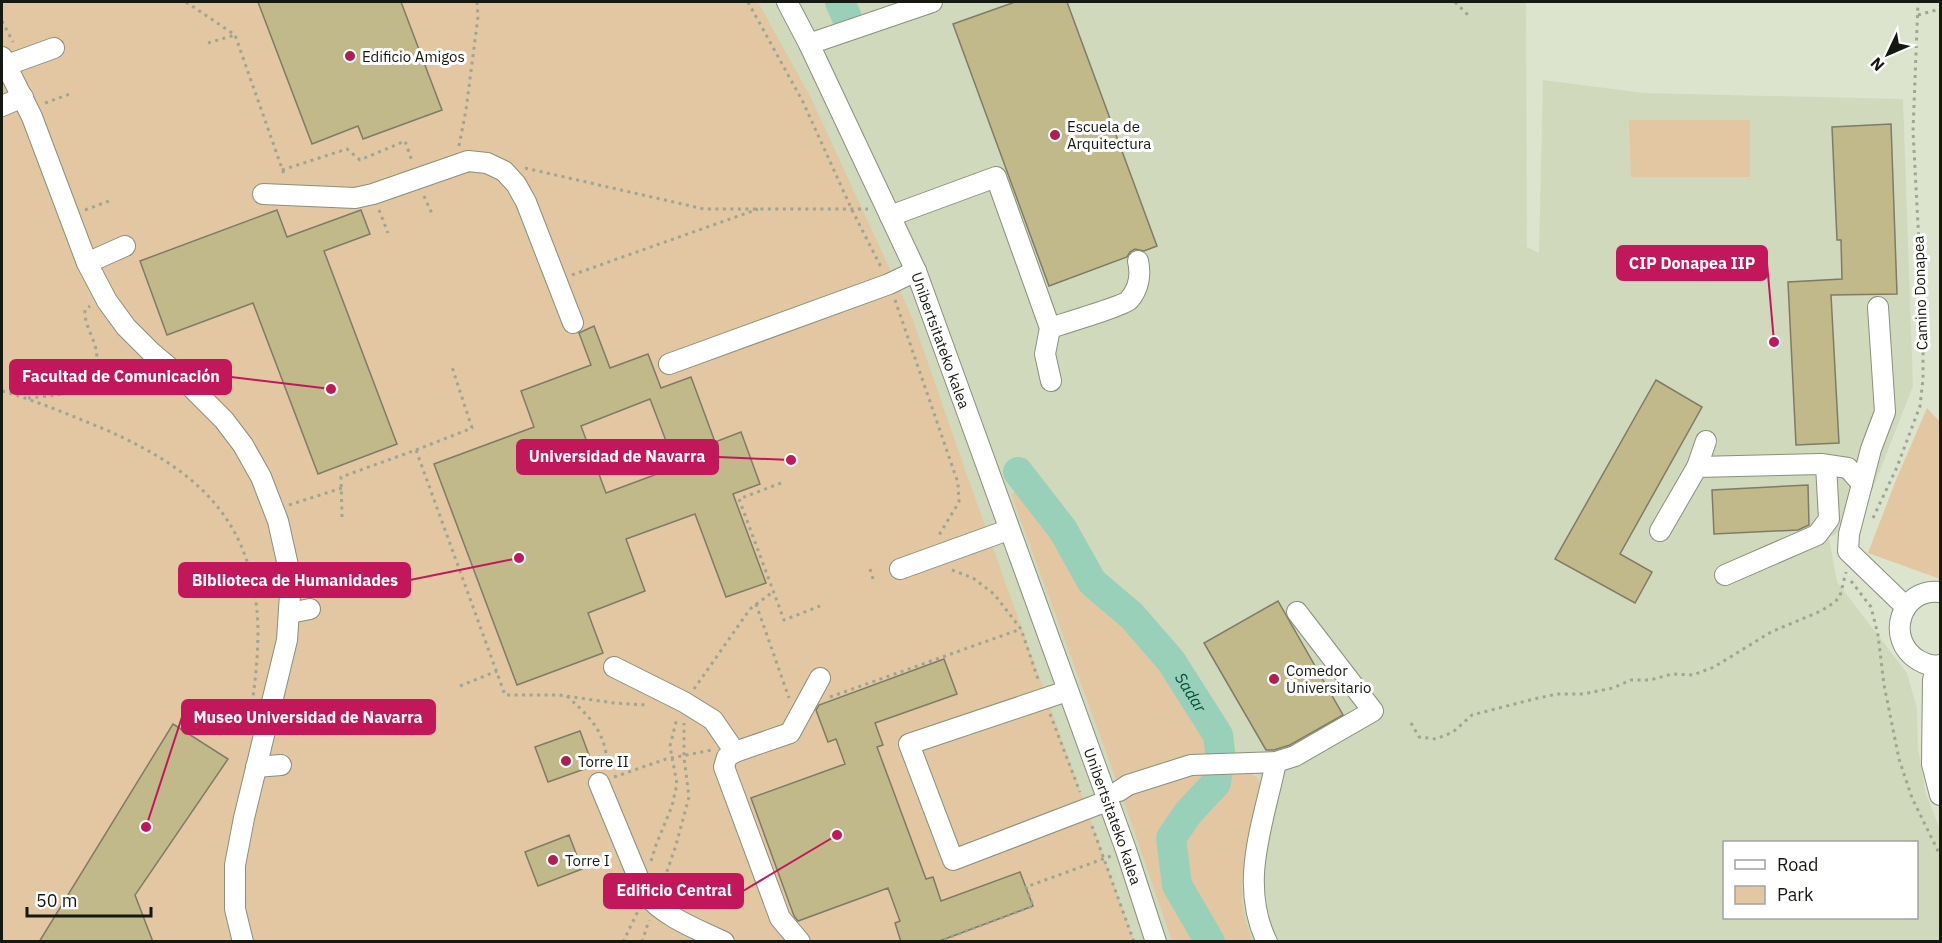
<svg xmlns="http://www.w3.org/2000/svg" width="1942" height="943" viewBox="0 0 1942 943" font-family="'IBM Plex Sans',sans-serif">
	<rect width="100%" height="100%" fill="#dde4ce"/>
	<path fill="#d0d9bc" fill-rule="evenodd" d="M2 2H1526L1527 247 1539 253 1543 80 1644 93 1903 99 1913 386 1861 519 1829 538 1837 582 1907 673 1917 709 1918 748 1926 794 1940 829V941L2 942ZM1724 842H1916V918H1724Z"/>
	<path fill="#e2c7a2" d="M2 2H758L811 98 912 317 968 478 1134 941 2 942Z
		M1629 120H1750V177H1631Z
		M1927 408 1940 422V579L1868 553 1896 480Z
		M1024 488 1042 514 1072 575 1089 594 1124 622 1158 658 1208 740 1233 772C1247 772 1256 772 1262 786 1252 828 1235 876 1245 919 1247 927 1250 934 1252 941H1172L1120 790 1011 494Z"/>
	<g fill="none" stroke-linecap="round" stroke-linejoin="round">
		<g stroke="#99d0ba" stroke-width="30">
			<path d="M840 2 847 18"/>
			<path id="s1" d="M1018 472 1063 530 1092 582 1132 616 1171 661 1218 735 1220 752 1216 783 1188 813 1171 838 1177 885 1210 942"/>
		</g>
	</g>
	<path fill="#c1b989" stroke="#7f7b66" stroke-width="1.5" fill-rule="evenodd" d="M258 2H401L442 110 363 139 358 126 312 144Z
		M1015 2H1067L1157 246 1144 251 1135 249 1130 252 1127 257 1049 286 953 24Z
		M1891 124 1897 294 1831 295 1839 443 1796 445 1788 282 1842 279 1841 240H1837L1832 127Z
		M277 210 287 237 361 210 370 234 324 251 397 444 318 474 253 303 167 335 140 261Z
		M594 326 610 368 648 354 661 388 691 377 715 442 741 432 760 484 733 494 766 583 726 597 695 514 626 539 645 591 588 613 603 653 517 685 434 464 534 427 521 391 591 365 579 333ZM650 399 676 467 606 493 581 426Z
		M1656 380 1702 407 1620 554 1652 572 1635 603 1555 559Z
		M1808 485 1809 525 1798 530 1714 534 1712 490Z
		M1278 601 1343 715 1290 745 1274 750H1266L1204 643Z
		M944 659 957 694 875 723 883 745 877 747 926 879 933 877 941 901 1020 872 1033 906 937 942H901L895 923 900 921 888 888 798 921 794 916 751 798 845 764 836 739 828 742 816 710 819 705Z
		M173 724 228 759 135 895 153 942H39Z
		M580 731 593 766 548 782 535 747Z
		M569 835 582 869 538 886 525 852Z"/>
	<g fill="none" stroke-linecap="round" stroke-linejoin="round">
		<g stroke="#89907b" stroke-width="22">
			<g id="minor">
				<path id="s2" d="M787 2 809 44 916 271 1126 850 1156 942"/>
				<path d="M809 44 932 2"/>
				<path d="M2 57 32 117 87 263 107 301 126 327 152 353 183 379 224 420 243 445 261 477 278 521 291 579 287 640 244 818 235 865V909L243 942"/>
				<path d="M7 65 54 48"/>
				<path d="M2 106 23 97"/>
				<path d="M263 194 355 198 373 194 468 161 487 163 504 171 516 184 526 202 573 323"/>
				<path d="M890 216 996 177 1050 328 1045 354 1051 381"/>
				<path d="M87 263 125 246"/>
				<path d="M1878 307 1885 412 1871 449 1862 484 1849 534 1848 551 1906 607"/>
				<path d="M1050 328C1062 324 1123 306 1129 300 1139 289 1141 274 1138 261"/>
				<path d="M669 364 889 284 916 271"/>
				<path d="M1697 467 1706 441"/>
				<path d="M1660 531 1697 467 1821 464 1848 468 1862 484"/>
				<path d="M900 569 1008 530"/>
				<path d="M1725 575 1817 535 1829 519 1826 465"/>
				<path d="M1940 592C1901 587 1884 639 1918 660 1925 664 1932 667 1940 665"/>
				<path d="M290 613 310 609"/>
				<path d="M1936 666 1933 680 1932 764 1940 795"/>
				<path d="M614 667 684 702 713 720 735 752"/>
				<path d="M1067 691 909 744 953 860 1107 801"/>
				<path d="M256 767 281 765"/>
				<path d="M599 783 645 894C666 918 695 928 724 942"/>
				<path d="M1119 791 1128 785 1191 765 1276 762 1295 756 1373 711 1297 612"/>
				<path d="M800 942 780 918 724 767 727 757 735 752 790 733 820 678"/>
				<path d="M1267 942C1238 883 1264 822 1276 762"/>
			</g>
		</g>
		<path stroke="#9fa593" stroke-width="3" stroke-dasharray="3 4.5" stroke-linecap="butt" d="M186 2 235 35 285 177
			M748 2 803 102 852 210 882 269
			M1455 2 1468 15
			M1918 15 1940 9
			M2 21 13 42
			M208 43 235 35
			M45 103 70 94
			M459 146 466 110 478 17 477 2
			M525 168 704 209H868
			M282 170 347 149 360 160 405 141 412 161
			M424 196 433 216
			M85 210 109 201
			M379 210 388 233
			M572 275 758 209
			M895 300 958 483 959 502 939 535
			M2 391C37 401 70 415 104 429 198 470 255 521 258 629 258 652 256 675 253 697
			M28 398C53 395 83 397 94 370 97 362 98 355 95 346 92 334 84 323 85 310L90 306
			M416 450 472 428 452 367
			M781 483 739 499 784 620 820 606
			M289 505 342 488
			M342 517 341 477 416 450 505 695H559L614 703 647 705
			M1873 518 1897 467 1920 406 1923 379V318L1913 131 1918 2
			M870 569 873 579
			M952 570 973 578 994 594 1021 629 1039 682
			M1851 581 1871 607 1878 635 1884 685 1899 759 1912 798 1940 855
			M756 604 789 698
			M460 686 497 671
			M694 689 750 609 774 591
			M567 696C586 714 601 726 606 753 607 759 608 762 605 767
			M830 697 1021 629
			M1050 714 1080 792
			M1411 723 1419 737 1436 739 1453 732 1472 715 1534 699 1557 694H1583L1613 688 1631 680H1650L1672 674 1693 675 1714 667 1771 632 1821 611 1835 602 1840 596 1846 572
			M614 777 666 759 712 750
			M1092 826 1134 942
			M651 861 656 845 672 806 677 784 670 746 677 718
			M662 886 676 845 689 797 684 757V723
			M623 942 638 911
			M642 942 649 920
			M937 942 1033 906 1026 887 1111 856"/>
		<use href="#minor" stroke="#fff" stroke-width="20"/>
	</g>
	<g fill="#af1f52" stroke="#fff" stroke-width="2">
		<circle cx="350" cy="56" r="6"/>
		<circle cx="1055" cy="135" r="6"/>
		<circle cx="1274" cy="679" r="6"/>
		<circle cx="566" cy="761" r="6"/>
		<circle cx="553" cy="860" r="6"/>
	</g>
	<g text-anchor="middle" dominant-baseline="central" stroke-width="6" stroke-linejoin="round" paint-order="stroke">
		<g font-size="15" fill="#161911" stroke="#fff" text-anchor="start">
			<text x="362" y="56">Edificio Amigos</text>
			<text x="1067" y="126">Escuela de<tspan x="1067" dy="17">Arquitectura</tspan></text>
			<text x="1286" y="670">Comedor<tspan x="1286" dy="17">Universitario</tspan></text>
			<text x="578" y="761">Torre II</text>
			<text x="565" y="860">Torre I</text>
		</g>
		<g font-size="15" fill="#161911" stroke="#fff">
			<text transform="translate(1920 293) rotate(-92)">Camino Donapea</text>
			<text stroke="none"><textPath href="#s2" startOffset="372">Unibertsitateko kalea</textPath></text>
			<text stroke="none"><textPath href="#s2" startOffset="878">Unibertsitateko kalea</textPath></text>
		</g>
		<g font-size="16" font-style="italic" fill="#014e3a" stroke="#fff">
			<text stroke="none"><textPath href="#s1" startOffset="282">Sadar</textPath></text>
		</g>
	</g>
	<path fill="none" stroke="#c2185b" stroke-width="2" d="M1774 342L1767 263M331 389L231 377M791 460L718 457M519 558L410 580M146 827L182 717M837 835L743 891"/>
	<g fill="#c2185b" stroke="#fff" stroke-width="2">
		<circle cx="1774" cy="342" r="6"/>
		<circle cx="331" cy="389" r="6"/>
		<circle cx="791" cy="460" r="6"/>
		<circle cx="519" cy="558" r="6"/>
		<circle cx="146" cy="827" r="6"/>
		<circle cx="837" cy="835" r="6"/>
	</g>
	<g fill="#c2185b" stroke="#c2185b" stroke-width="2">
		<rect x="1617" y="246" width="150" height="34" rx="6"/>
		<rect x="10" y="360" width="221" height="34" rx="6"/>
		<rect x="517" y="440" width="201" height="34" rx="6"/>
		<rect x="179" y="563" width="231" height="34" rx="6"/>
		<rect x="182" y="700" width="253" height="34" rx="6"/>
		<rect x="604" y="874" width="139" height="34" rx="6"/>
	</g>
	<g font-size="16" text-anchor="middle" font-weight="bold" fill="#fff">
		<text x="1692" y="269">CIP Donapea IIP</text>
		<text x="121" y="382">Facultad de Comunicación</text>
		<text x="617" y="462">Universidad de Navarra</text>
		<text x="295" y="586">Biblioteca de Humanidades</text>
		<text x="308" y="723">Museo Universidad de Navarra</text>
		<text x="674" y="896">Edificio Central</text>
	</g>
	<rect width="1942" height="943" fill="none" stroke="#161911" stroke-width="6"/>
	<rect x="1723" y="841" width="195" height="78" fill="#ffffff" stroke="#a2a3a0" stroke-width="1.5"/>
	<rect x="1735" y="860" width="30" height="9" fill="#ffffff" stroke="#a2a3a0" stroke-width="1.5"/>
	<text x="1777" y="871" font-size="18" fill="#161911">Road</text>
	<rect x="1735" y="886" width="30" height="18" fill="#e2c7a2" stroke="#a2a3a0" stroke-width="1.5"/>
	<text x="1777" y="901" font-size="18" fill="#161911">Park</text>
	<g transform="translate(1888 54) rotate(226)" stroke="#ffffff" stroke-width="4.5" paint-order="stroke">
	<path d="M0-4.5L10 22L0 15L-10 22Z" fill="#161911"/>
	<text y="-9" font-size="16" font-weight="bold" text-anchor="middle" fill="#161911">N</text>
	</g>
	<path d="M27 907v9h124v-9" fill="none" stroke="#161911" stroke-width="3"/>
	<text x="36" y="907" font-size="18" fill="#161911" stroke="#ffffff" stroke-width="4.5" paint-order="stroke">50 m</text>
</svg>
